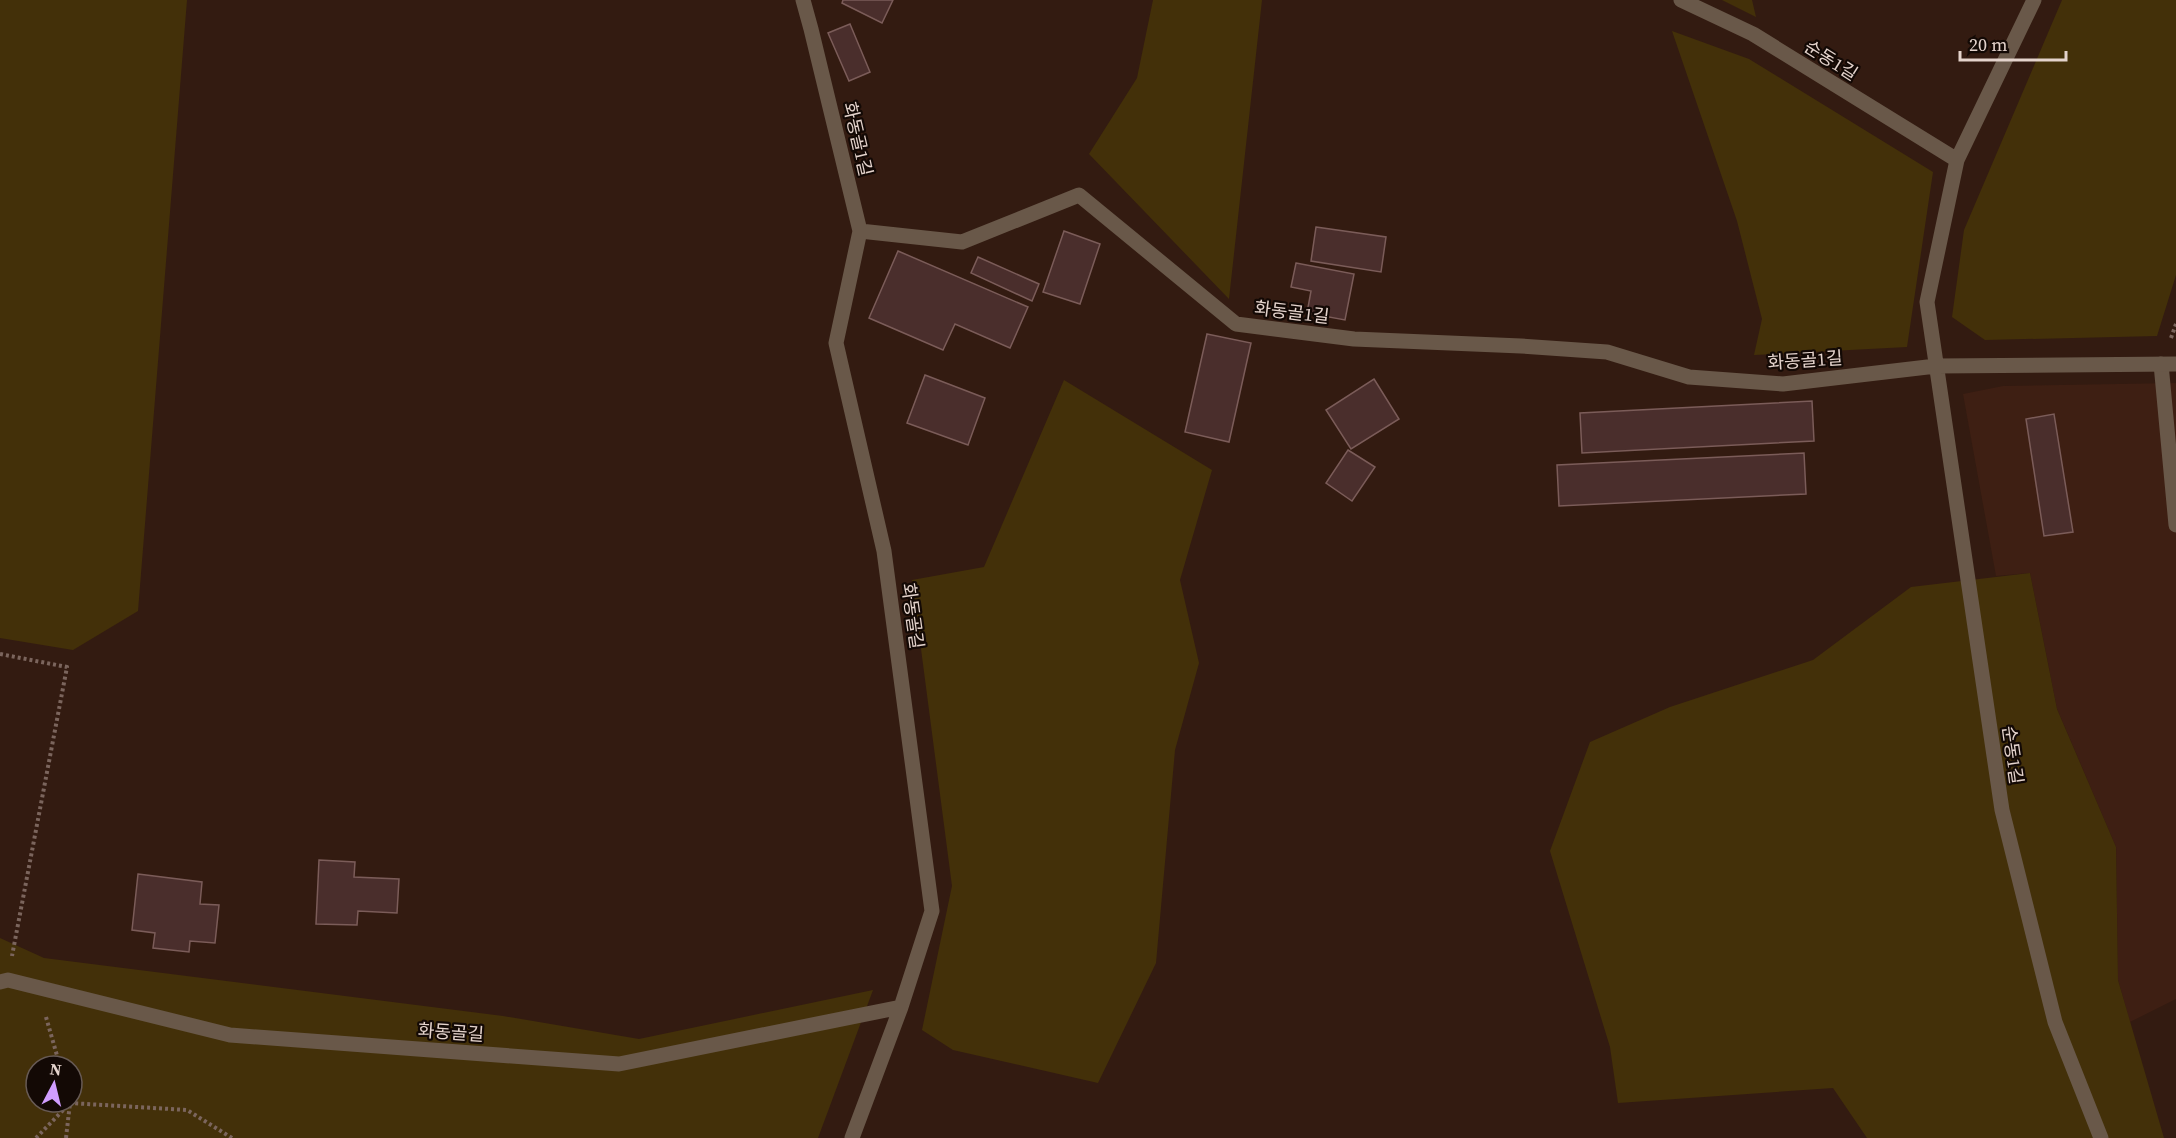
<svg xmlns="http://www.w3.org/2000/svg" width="2176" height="1138" viewBox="0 0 2176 1138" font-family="'Source Serif 4','Noto Sans KR',serif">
	<rect width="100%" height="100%" fill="#331b11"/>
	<path fill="#3e1f13" d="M2176 383V999L2130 1022 2118 980 2116 847 2057 709 2030 573 1996 576 1963 394 2003 386Z"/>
	<path fill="#433009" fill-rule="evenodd" d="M0 0H187L138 611 73 650 0 638Z
		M1153 0H1262L1229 299 1089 154 1137 78Z
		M1722 0H1752L1756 17Z
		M2062 0H2176V275L2157 336 1985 340 1952 317 1964 230Z
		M1672 31 1749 59 1933 172 1907 347 1754 355 1762 319 1737 221Z
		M1064 380 1212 470 1180 580 1199 663 1175 750 1156 963 1098 1083 953 1050 922 1030 952 886 912 580 984 567Z
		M2030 573 2057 709 2116 847 2118 980 2164 1138H1867L1833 1088 1618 1103 1610 1047 1550 851 1590 742 1670 707 1813 660 1911 587Z
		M0 938 44 958 503 1016 639 1039 873 990 818 1138H0ZM36 1066H72V1102H36Z"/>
	<path fill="#4a2e2c" stroke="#7b5c59" stroke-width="1.5" d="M843 0H893L882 23 842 3Z
		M850 24 870 72 849 81 828 33Z
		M1316 227 1386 237 1381 272 1311 261Z
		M1064 231 1100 244 1080 304 1043 292Z
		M898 251 1028 307 1010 348 955 324 943 350 869 318Z
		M978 257 1039 284 1032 301 971 273Z
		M1296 263 1354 274 1345 320 1307 313 1311 291 1291 287Z
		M1207 334 1251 343 1229 442 1185 432Z
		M925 375 985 398 968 445 907 423Z
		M1374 379 1399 419 1351 449 1326 410Z
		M1812 401 1814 441 1582 453 1580 413Z
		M2054 414 2073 532 2044 536 2026 419Z
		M1348 450 1375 467 1352 501 1326 483Z
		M1804 453 1806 494 1559 506 1557 465Z
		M319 860 355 862 354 877 399 879 397 913 358 911 357 925 316 924Z
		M138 874 202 882 200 904 219 905 215 943 190 941 189 952 153 948 155 933 132 930Z"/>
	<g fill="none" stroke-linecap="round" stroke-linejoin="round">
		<path stroke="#7b655d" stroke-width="4" stroke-dasharray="3 3" stroke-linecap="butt" d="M2171 338 2176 324
			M0 654 67 667 12 956
			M46 1017 60 1066
			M36 1138 70 1103 187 1110 232 1138
			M66 1138 70 1103"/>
		<path stroke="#695849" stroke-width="15" d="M2161 364 2176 525"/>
		<path stroke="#695849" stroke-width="15" d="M803 0 811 29 860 231 962 242 1079 195 1236 324 1354 339 1521 346 1607 352 1689 377 1783 384 1936 366 2176 364
			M1681 0 1753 34 1957 160
			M2034 0 1957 160 1927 302 2002 810 2055 1022 2101 1138
			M0 982 8 980 230 1035 619 1064 901 1007
			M852 1138 901 1007 932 911 884 551 836 343 860 231"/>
	</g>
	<g text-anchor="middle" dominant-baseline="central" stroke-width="4.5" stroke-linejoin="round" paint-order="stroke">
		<g font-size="18" fill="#e4d3cc" stroke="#130905">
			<text transform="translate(1831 60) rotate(32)">순동1길</text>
			<text transform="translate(858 139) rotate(77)">화동골1길</text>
			<text transform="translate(1292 312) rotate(7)">화동골1길</text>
			<text transform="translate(1805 360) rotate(-4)">화동골1길</text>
			<text transform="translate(913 616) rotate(82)">화동골길</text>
			<text transform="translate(2013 755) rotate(82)">순동1길</text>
			<text transform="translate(451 1032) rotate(4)">화동골길</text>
		</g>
	</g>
	<g transform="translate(54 1084) rotate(7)"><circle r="28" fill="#130905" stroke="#675a55" stroke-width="1.5"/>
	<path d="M0-4.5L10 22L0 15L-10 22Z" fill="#d09dff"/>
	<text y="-9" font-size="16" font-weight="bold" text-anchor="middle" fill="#e4d3cc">N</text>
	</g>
	<path d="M1960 51v9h106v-9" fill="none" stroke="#e4d3cc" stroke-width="3"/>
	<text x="1969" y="51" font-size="18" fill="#e4d3cc" stroke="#130905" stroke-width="4.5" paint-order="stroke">20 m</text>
</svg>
